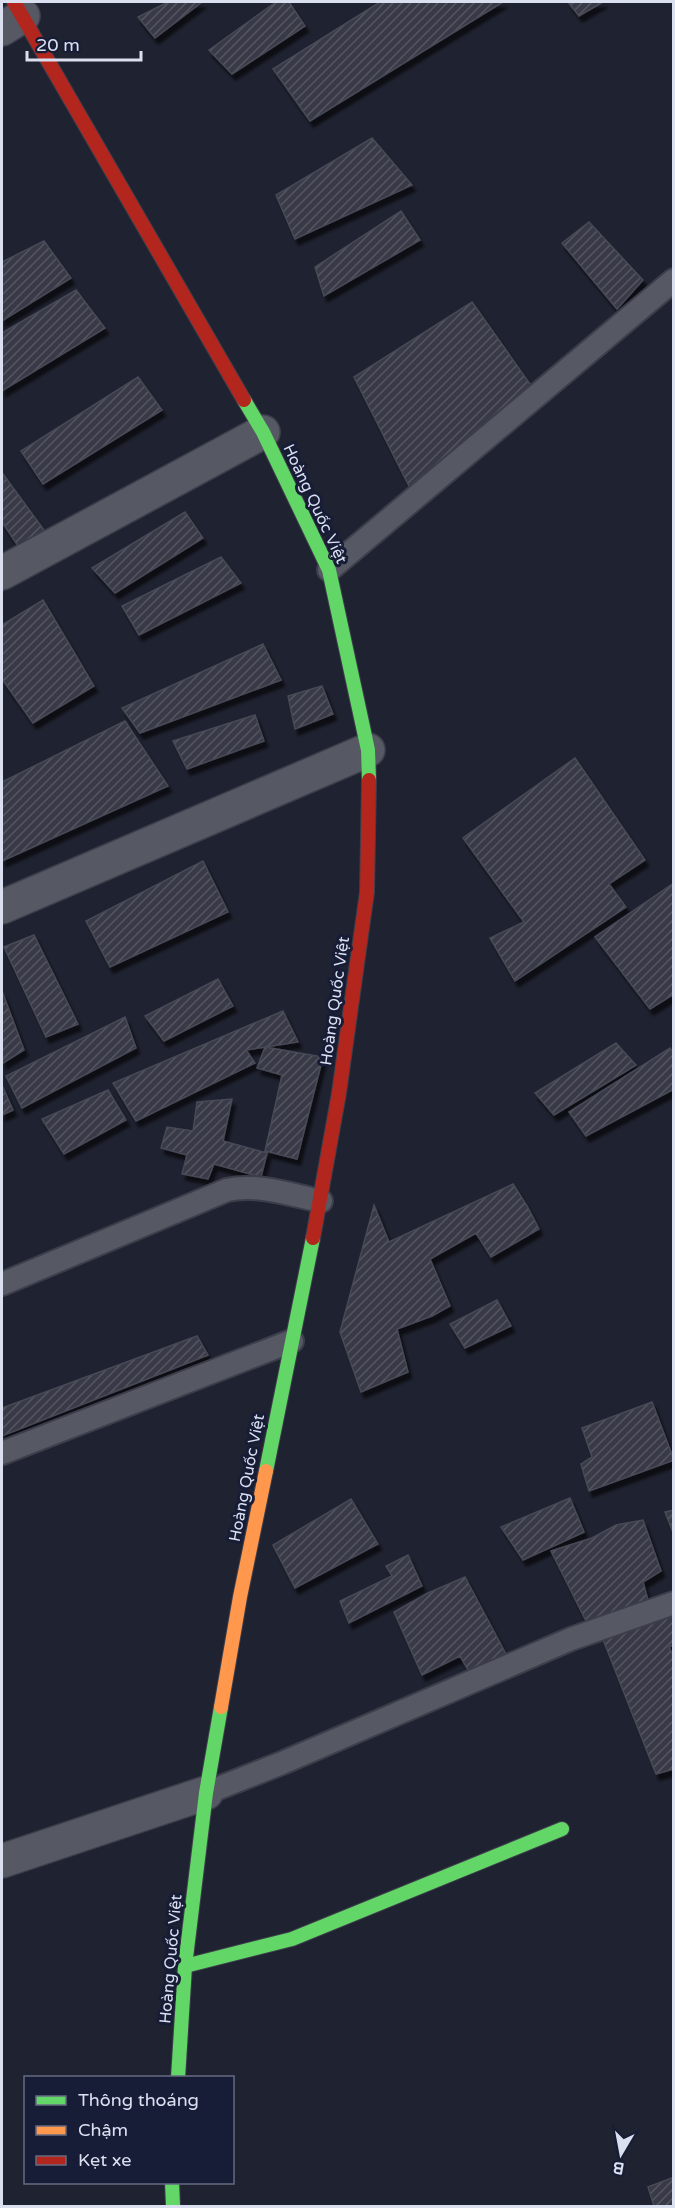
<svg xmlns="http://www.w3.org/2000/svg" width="675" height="2208" viewBox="0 0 675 2208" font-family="'Varela Round',sans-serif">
	<defs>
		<pattern id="building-hatch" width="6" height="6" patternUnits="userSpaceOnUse" patternTransform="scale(1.5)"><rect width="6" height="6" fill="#383a46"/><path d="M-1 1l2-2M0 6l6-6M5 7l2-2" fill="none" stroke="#545661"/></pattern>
		<filter id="shadow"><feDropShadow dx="3.5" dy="6" stdDeviation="1.5" flood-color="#0009"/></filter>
	</defs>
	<rect width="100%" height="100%" fill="#1f2230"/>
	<path fill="url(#building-hatch)" stroke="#474a56" stroke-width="1.5" filter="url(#shadow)" d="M168 2H202L155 38 138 17Z
		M276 2H289L305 26 232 74 209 50Z
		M380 2H503L310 121 273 69Z
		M568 2H603L579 16Z
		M372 138 412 185 295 239 276 195Z
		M401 211 420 240 324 296 315 267Z
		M589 222 643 280 617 309 562 243Z
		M44 241 71 278 2 321V262Z
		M76 290 105 328 2 391V333Z
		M472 302 535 391 409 486 354 377Z
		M138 377 162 410 43 484 21 451Z
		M3 474 47 534 22 552 2 522Z
		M185 512 203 538 115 593 92 568Z
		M221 557 241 583 139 635 122 606Z
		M43 600 94 686 33 723 2 679V625Z
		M263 644 281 680 140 733 122 708Z
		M322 686 333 714 295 729 288 696Z
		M255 715 264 741 187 769 173 741Z
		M125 721 168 786 2 861V782Z
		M575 758 645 860 609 884 626 907 515 981 490 938 524 922 463 838Z
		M203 861 228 912 110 967 86 921Z
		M674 883V994L650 1009 595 937Z
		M34 935 78 1024 46 1037 4 947Z
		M218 979 233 1006 164 1041 145 1016Z
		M2 991 24 1050 3 1063 2 1060Z
		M283 1011 298 1042 246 1050 255 1063 136 1121 113 1083Z
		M125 1017 136 1048 22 1108 6 1076Z
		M616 1043 636 1065 554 1115 535 1093Z
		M265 1047 323 1057 297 1159 265 1151 282 1075 257 1068Z
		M670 1048 674 1054V1089L586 1136 569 1112Z
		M2 1085 13 1110 2 1115Z
		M108 1090 126 1120 64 1154 42 1119Z
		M232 1099 223 1141 267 1153 261 1177 214 1164 208 1179 182 1174 187 1155 161 1148 167 1127 193 1131 197 1102Z
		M513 1184 527 1206 539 1229 491 1257 476 1233 430 1259 450 1306 432 1316 397 1329 408 1372 361 1392 340 1332 374 1205 389 1242Z
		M497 1300 511 1326 465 1348 450 1324Z
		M197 1336 208 1355 2 1436V1408Z
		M652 1402 674 1460 589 1491 581 1464 592 1457 582 1428Z
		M570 1498 584 1532 523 1560 501 1527Z
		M351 1499 378 1544 295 1588 273 1545Z
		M674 1510V1535L665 1512Z
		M643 1520 661 1571 643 1582 648 1600 626 1607V1618L588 1625 551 1551 592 1538 616 1525Z
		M408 1555 422 1586 349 1623 340 1601 392 1576 386 1566Z
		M465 1577 507 1656 471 1675 460 1656 422 1675 394 1612 428 1593Z
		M674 1608V1645L669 1647 674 1658V1769L656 1774 600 1632Z
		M674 2177V2206H654L648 2187Z"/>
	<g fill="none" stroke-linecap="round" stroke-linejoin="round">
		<g stroke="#3d3e4b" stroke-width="26">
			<path id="lane" d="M329 570 674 280
				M2 1284 227 1190C257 1183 291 1195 321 1201
				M2 1453 292 1341
				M206 1793 282 1763 571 1639 674 1603"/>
		</g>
		<g stroke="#3d3e4b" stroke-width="36">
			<path id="street" d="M2 29 23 16
				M2 573 263 432
				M2 907 368 750
				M2 1861 206 1793"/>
		</g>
		<g stroke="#3d3e4b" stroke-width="16">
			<path id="fast" d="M244 400 263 432 329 570 368 750 369 780
				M266 1471 313 1238
				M185 1966 292 1939 562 1829
				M178 2078 185 1966 206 1793 221 1707
				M172 2182 173 2206"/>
		</g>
		<g stroke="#3d3e4b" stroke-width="16">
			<path id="slow" d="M221 1707 240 1597 266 1471"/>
		</g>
		<g stroke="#3d3e4b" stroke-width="16">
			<path id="jam" d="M14 2 244 400
				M313 1238 339 1093 367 892 369 780"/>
		</g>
		<use href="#lane" stroke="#565864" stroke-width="22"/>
		<use href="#street" stroke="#565864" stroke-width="33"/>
		<use href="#fast" stroke="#63d668" stroke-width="14"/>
		<use href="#slow" stroke="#ff974d" stroke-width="14"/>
		<use href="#jam" stroke="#b3261e" stroke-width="14"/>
	</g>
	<g text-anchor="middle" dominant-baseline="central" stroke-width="6" stroke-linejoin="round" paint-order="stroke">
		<g font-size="16" fill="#dbe0f1" stroke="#181d37">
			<text transform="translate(315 504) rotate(65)">Hoàng Quốc Việt</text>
			<text transform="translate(335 1001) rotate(-82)">Hoàng Quốc Việt</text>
			<text transform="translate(247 1478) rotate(-79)">Hoàng Quốc Việt</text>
			<text transform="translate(171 1959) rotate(-85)">Hoàng Quốc Việt</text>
		</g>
	</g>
	<rect width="675" height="2208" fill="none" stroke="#dbe0f1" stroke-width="6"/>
	<rect x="24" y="2076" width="210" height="108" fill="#181d37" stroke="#666b81" stroke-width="1.5"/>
	<rect x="36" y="2096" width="30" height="9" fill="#63d668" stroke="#666b81" stroke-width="1.5"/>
	<text x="78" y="2106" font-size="18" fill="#dbe0f1">Thông thoáng</text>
	<rect x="36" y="2126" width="30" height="9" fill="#ff974d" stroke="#666b81" stroke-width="1.5"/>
	<text x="78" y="2136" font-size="18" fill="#dbe0f1">Chậm</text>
	<rect x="36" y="2156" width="30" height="9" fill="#b3261e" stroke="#666b81" stroke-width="1.5"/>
	<text x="78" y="2166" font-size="18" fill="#dbe0f1">Kẹt xe</text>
	<g transform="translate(621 2154) rotate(190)" stroke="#181d37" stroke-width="4.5" paint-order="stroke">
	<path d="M0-4.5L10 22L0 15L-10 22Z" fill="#dbe0f1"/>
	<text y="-9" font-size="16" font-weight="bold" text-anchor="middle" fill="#dbe0f1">B</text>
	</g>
	<path d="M27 51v9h114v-9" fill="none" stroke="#dbe0f1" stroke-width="3"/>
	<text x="36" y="51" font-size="18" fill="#dbe0f1" stroke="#181d37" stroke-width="4.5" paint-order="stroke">20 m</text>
</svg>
